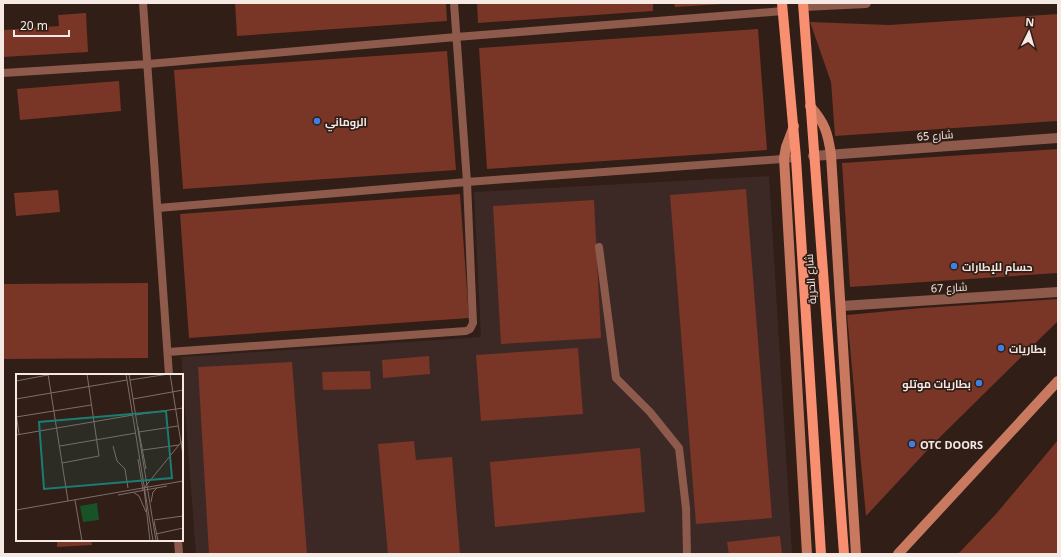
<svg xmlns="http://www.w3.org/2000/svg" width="1061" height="557" viewBox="0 0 1061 557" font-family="'Noto Sans',Cairo,sans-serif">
	<rect width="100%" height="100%" fill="#301e17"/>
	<path fill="#3c2925" d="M769 176 792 554H196L181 357 481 337 474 192Z"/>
	<path fill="#793525" d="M235 3H446L447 21 237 36Z
		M477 3H653V11L478 23Z
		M674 3H723V4L675 7Z
		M86 13 88 52 3 57V30L59 26 58 15Z
		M1058 14V121L835 136 831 82 810 22 889 25Z
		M758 29 767 150 487 169 479 48Z
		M447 51 456 170 183 189 174 70Z
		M119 81 121 111 20 120 17 89Z
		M1058 149V273L850 287 842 163Z
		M746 189 772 518 696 524 670 195Z
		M58 190 60 212 16 216 14 193Z
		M460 194 469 318 189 338 180 214Z
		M594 200 601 338 501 344 493 206Z
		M148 283V358L3 359V284Z
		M1058 299V321L935 442 866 516 847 315 922 308Z
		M578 348 583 414 481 421 476 355Z
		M429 356 430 374 383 378 382 360Z
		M292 362 307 554H209L198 367Z
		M370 371 371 389 323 390 322 372Z
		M1058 440V554H958L996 514Z
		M414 441 416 460 452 457 460 554H388L378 444Z
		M640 448 645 512 495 527 490 462Z
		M780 536 782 554H729L727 542Z
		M57 540H91L92 545 57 547Z"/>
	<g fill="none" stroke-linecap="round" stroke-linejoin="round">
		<path stroke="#8d5a4b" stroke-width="8" d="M143 3 169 375
			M3 73 148 64 456 37 783 11
			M158 208 467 182 796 158
			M599 247 616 378 650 412 679 448 686 508 687 554
			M168 352 466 331 470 329 473 323 467 182 454 3
			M178 540 179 554"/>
		<path stroke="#8d5a4b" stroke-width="10" d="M804 6 866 3
			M813 156 1058 138
			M842 306 1058 292"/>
		<path stroke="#ca7961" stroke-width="10" d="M810 106C825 123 828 133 831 155L856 554
			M794 126 786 147 784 158 807 554
			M898 554 1058 381"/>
		<path stroke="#f98f71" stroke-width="10" d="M782 3 796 158 821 554
			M803 3 844 554"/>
	</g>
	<g fill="#3f7fe0" stroke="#301e17" stroke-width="1.5">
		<circle cx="317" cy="121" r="4"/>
		<circle cx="954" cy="266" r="4"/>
		<circle cx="1001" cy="348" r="4"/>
		<circle cx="979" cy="383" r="4"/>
		<circle cx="912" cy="444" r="4"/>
	</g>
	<g text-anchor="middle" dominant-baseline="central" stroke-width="3.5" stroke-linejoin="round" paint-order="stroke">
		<g font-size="11" font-weight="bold" fill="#f6e8e3" stroke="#301e17" text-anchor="start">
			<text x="325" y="121">الروماني</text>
			<text x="962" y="266">حسام للإطارات</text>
			<text x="1009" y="348">بطاريات</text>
			<text x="971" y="383" text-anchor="end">بطاريات موتلو</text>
			<text x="920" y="444">OTC DOORS</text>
		</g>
		<g font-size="11" fill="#f6e8e3" stroke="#301e17">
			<text transform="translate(935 135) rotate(-4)">شارع 65</text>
			<text transform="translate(810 279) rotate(-94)">شارع الحرية</text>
			<text transform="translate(949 287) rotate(-3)">شارع 67</text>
		</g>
	</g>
	<g transform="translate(16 374)">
		<rect width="167" height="167" fill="#301e17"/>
		<path d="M81 129 83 146 67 148 64 132Z" fill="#1a5228"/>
		<path fill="none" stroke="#7f6f69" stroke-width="1" d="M32 0 52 127M110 0 137 167M113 0 140 167M154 0 167 81M114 6 153 0M0 7 32 1M0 25 111 6M117 25 167 16M0 39 3 60M119 41 167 34M0 43 75 31M122 53 130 95M123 58 162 52M0 61 117 41M44 72 120 59M97 72 101 87 109 95 112 114M127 76 163 71M122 85 127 116M46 89 83 82 71 0M117 118 123 122 130 138M102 121 151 112M59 126 66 167M135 128 137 118 141 114M0 136 167 107M138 146 167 142M138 147 142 167M140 160 167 154M134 167 128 114 167 66"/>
		<path fill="#1b7c74" fill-opacity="0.15" stroke="#1b7c74" stroke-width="2" d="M150 37 156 104 28 115 23 48Z"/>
		<rect width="167" height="167" fill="none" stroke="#f6e8e3" stroke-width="2"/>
	</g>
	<rect width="1061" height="557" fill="none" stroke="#f6e8e3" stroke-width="8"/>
	<g transform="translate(1029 32) rotate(5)" stroke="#301e17" stroke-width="3" paint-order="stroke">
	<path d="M0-3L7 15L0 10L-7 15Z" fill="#f6e8e3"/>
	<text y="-6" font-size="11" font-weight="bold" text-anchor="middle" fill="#f6e8e3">N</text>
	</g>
	<path d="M14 30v6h55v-6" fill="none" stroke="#f6e8e3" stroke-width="2"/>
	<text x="20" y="30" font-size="12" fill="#f6e8e3" stroke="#301e17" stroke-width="3" paint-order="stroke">20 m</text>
</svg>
